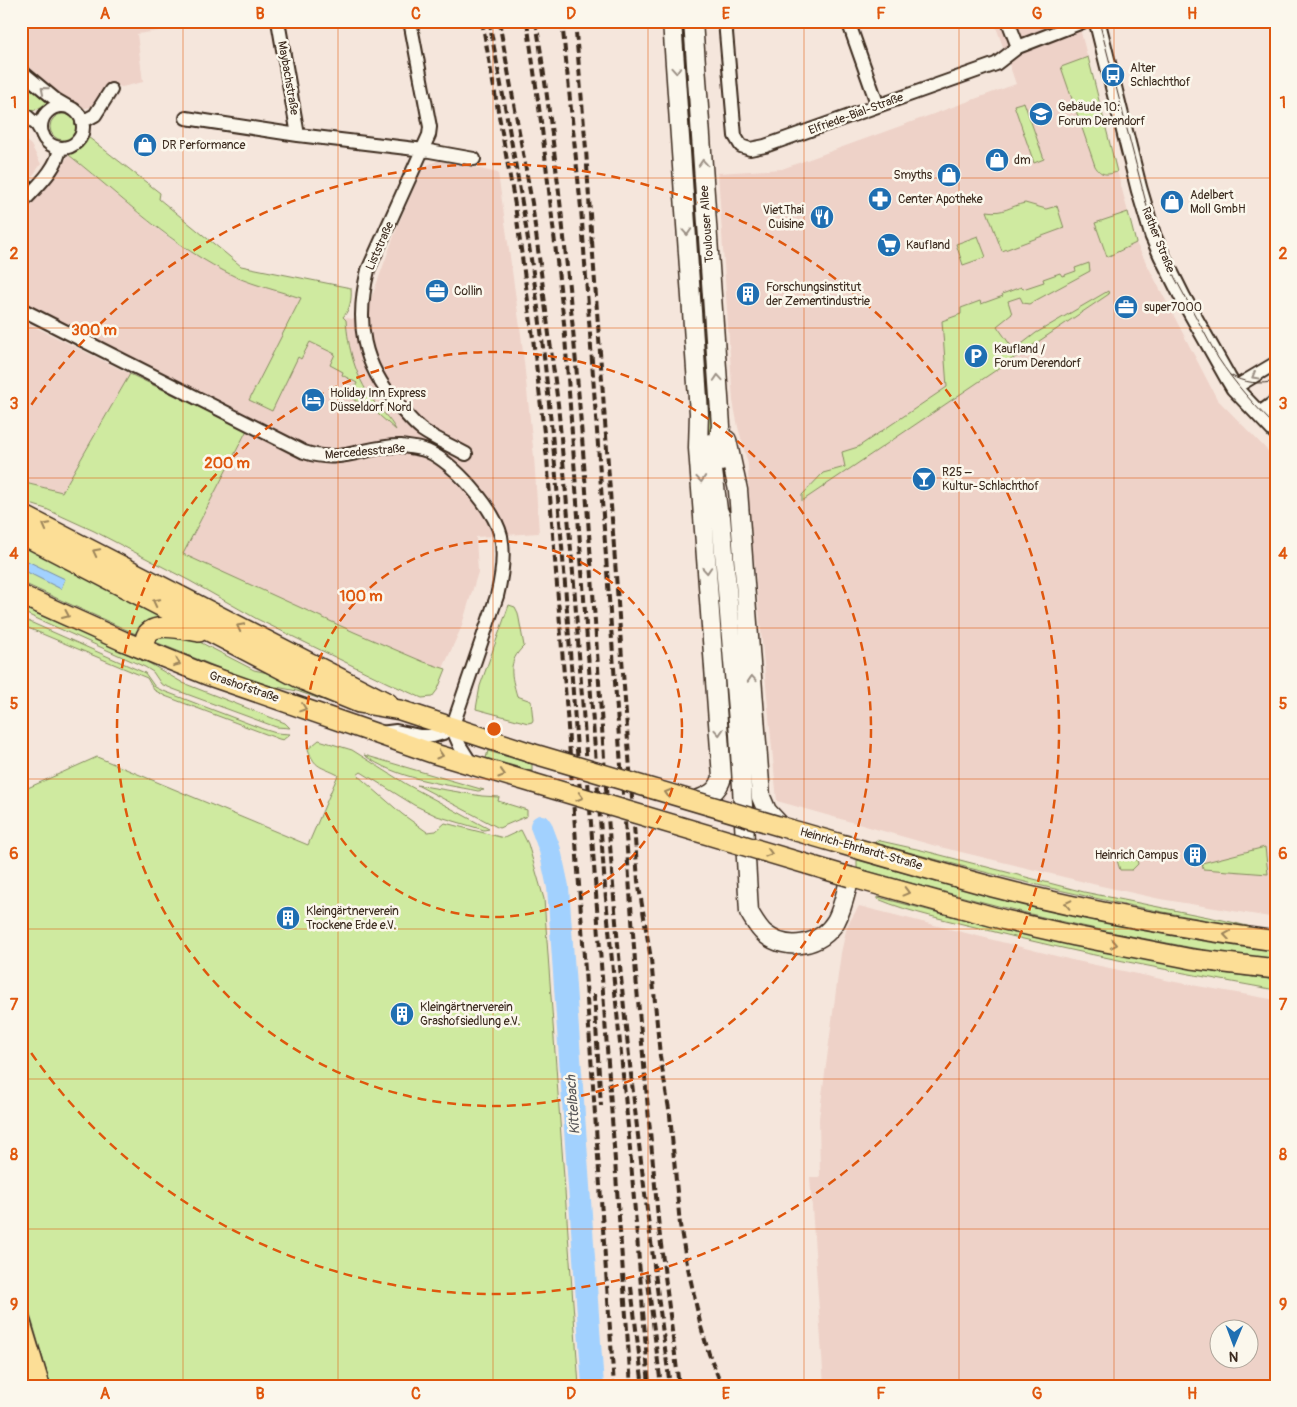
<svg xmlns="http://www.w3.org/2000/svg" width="1297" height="1407" viewBox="0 0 1297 1407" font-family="Pangolin,sans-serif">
	<rect width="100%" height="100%" fill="#f5e6dc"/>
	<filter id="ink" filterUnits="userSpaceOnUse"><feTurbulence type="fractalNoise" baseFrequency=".02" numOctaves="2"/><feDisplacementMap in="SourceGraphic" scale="10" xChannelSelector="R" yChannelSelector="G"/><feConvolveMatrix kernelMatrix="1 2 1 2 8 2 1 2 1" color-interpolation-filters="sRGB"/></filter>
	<g filter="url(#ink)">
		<path fill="#eed2c8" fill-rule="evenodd" d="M21 21H201L202 25 137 34 143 82 122 87 118 86 107 90 96 106 81 109 66 102 36 78 21 64Z
			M994 21H1078L1136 243 1217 399 1276 459V918L1160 899 1097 885 936 846 777 801 749 506 748 464 738 427 733 401 718 173 782 169 1016 84Z
			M21 137 31 145 41 164 21 193Z
			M69 155 154 226 171 239 221 269 246 281 301 298 331 314 352 319 366 309 374 291 398 225 423 167 439 160 498 173 521 334 534 457 539 533 476 537 478 572 461 628 440 675 180 560 253 418 21 302V218Z
			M21 320 130 374 62 492 21 482Z
			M859 906 1072 960 1175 982 1276 1000V1386H824L810 1177H820L819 1118 841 953 847 926ZM1220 1330H1250V1360H1220Z"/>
		<path fill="#cfeaa0" stroke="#858a5f" d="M677 21H686L718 446 713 462 707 432Z
			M1088 57 1117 172C1107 175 1101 176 1095 166L1061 67Z
			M21 77 47 97V103C38 108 31 116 21 108Z
			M1024 102 1044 159 1034 163 1014 105Z
			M50 127a13 13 0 1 1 26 0a13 13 0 1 1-26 0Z
			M88 137 160 193 159 199 241 266 351 288C352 299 350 310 343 317L346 320C348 347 355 376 372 399 379 409 390 418 396 430L371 408 354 400 351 396 357 383 342 375 343 372 330 365 335 354 310 342 301 359 298 357 272 411 249 400 301 298C279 291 257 286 236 277 172 247 123 198 69 155Z
			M1025 203 1046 209 1057 206 1064 228 1002 251 987 211C1004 214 1010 206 1025 203Z
			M1128 212 1136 243 1107 257 1095 223Z
			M978 236 986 257 963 265 956 244Z
			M1089 263 1090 271 1029 304 1023 303 1020 297 1008 301 1012 314 997 326 999 329 1014 350 1036 333 1108 291 1109 294 802 501V495L823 473 845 467 842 452 858 447 947 387 942 321 961 314V308L980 301 981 304 1003 296 1002 294 1021 287 1023 289 1044 282 1043 279 1060 273 1062 276 1076 271 1075 268Z
			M130 374 247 430 183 554 354 632 424 662 446 669 438 689 432 697 422 698 388 683 257 619 190 581 94 531 46 509 21 501V482L62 492Z
			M21 545 164 617V619L138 635 21 582Z
			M509 605 515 607 518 613 524 646C507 662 511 675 517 696L531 701 533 720 532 722 528 723 476 709 480 686Z
			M21 607 147 662 183 683 285 723 290 728 276 727 173 689 161 684 153 672 145 667 22 612Z
			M21 618 145 673 155 687 161 690 263 729 276 733 290 734 283 740 279 739 165 696 154 690 147 678 21 625Z
			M159 634 188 636 254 670 277 675 354 711 297 691 256 683 153 641Z
			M319 740 352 750 406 784 489 829 484 830 437 816 414 805 361 772 357 775 402 814 427 832 436 831 445 823 504 838 521 830 528 844 544 899 579 1386H51L29 1311 21 1290V791L97 757 308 845 338 775C321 766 315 769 308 749Z
			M488 751 532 764V771L486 758Z
			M364 755 484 790 478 791C439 783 397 779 364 755Z
			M417 785 482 796 499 797 498 801 527 810V816L499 828Z
			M876 840 921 850 1084 892 1223 920 1251 927C1124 908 999 877 875 843Z
			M1265 847 1268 874 1203 869 1202 863Z
			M1135 852 1138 864 1132 870H1120L1116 857Z
			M857 860C994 898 1134 933 1276 951V958C1234 957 1193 948 1152 940 1052 922 955 895 857 868Z
			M878 897 1000 929 1099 951 1215 972 1276 980V990C1177 972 1080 954 983 929 948 920 911 913 878 899Z"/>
		<path fill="#a2d1fe" stroke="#798ea4" d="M21 558 65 579 61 589 21 569Z"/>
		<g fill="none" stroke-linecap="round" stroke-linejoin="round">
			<path stroke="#a2d1fe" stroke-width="22" d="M541 826 550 850 558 887 593 1386"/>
			<g stroke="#3b2a1e" stroke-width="16">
				<path id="minor" d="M278 21 298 135
					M410 21 430 127 429 135 368 270C355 323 362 364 398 405 406 414 413 423 422 430 435 439 452 446 466 454
					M725 21 735 136 741 146 750 149 765 146 996 64 1018 47 1085 21
					M848 21 878 106
					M1008 21 1018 47
					M21 71 56 100 68 107
					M41 127a21 21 0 1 1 42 0a21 21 0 1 1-42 0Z
					M21 111 37 125 43 135
					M186 118 298 135 424 150 474 159
					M82 122 95 115 111 90
					M21 204C35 188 57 170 60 148
					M21 309 304 452C343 465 365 445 401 446 409 447 420 448 427 451 454 463 494 508 501 536 505 556 502 576 497 596L452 728 460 746 472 765
					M1234 388 1276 363
					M1258 414 1276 401
					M380 733 396 731 420 736H433L443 733 452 728"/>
			</g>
			<g stroke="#3b2a1e" stroke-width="19">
				<path id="tertiary" d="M1097 21 1139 189 1153 236 1162 256 1183 298 1228 378 1234 388 1276 432"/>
			</g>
			<g stroke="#3b2a1e" stroke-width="21">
				<path id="secondary" d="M672 21 699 413 698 448 722 777C718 793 707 796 694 801
					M693 21 721 426 719 437 721 462
					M727 440 738 490 761 797 767 811 782 827
					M707 443 713 471 718 510 721 517 739 734 749 912C754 920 758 928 765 934 787 952 821 946 836 921 843 908 846 891 850 877"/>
			</g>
			<g stroke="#3b2a1e" stroke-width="22">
				<path id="primary" d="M21 514 388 703
					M21 534 305 681 359 703 400 710 531 753
					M21 595 123 641 207 675 435 754 533 783
					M147 651C145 647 144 644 145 639 150 619 185 630 199 632
					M782 827C852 847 922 868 993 887 1086 911 1181 928 1276 941
					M850 877 1005 920 1075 936 1192 959 1276 969
					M21 1323 40 1386
					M21 1379 23 1386"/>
			</g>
			<use href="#minor" stroke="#fbf7ec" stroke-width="12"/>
			<use href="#tertiary" stroke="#fbf7ec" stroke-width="15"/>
			<use href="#secondary" stroke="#fbf7ec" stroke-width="18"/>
			<use href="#primary" stroke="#fcde96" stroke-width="19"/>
			<path stroke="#3b2a1e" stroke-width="1" d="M1099 21 1151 222 1175 278 1218 358C1235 384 1254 405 1276 427
				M1230 375C1244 383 1260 385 1276 381"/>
			<path stroke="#3b2a1e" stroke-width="4" stroke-dasharray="8 4" stroke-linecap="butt" d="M482 21 515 205 533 338 547 458 567 713 614 1386
				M489 21C509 127 529 233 542 339 560 495 570 651 581 807
				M499 21 532 203 558 404 574 584 631 1386
				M527 21 542 129 564 323 605 888 629 1137 649 1386
				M536 21C580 303 591 588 612 872 625 1044 647 1215 670 1386
				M562 21 581 208 637 989 659 1229 679 1386
				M575 21 586 149 592 247
				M592 241 638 881 651 959 660 1056 670 1115 680 1225 686 1259 701 1327 709 1354 722 1386
				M594 994 601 1106
				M647 1274 661 1386
				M631 1287 642 1379"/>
			<g stroke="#3b2a1e" stroke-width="22" stroke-linecap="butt">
				<path id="primary-bridge" d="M531 753 782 827
					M533 783 850 877"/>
			</g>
			<use href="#primary-bridge" stroke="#fcde96" stroke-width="19"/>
		</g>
		<defs><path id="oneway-chevron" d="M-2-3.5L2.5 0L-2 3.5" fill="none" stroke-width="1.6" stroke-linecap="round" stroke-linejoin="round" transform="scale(1.25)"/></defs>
		<g stroke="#9b9085">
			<use href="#oneway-chevron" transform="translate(676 70) rotate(86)"/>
			<use href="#oneway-chevron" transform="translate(44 90) rotate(-140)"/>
			<use href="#oneway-chevron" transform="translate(703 163) rotate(-94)"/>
			<use href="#oneway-chevron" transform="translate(687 232) rotate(86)"/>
			<use href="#oneway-chevron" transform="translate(1255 376) rotate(150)"/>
			<use href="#oneway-chevron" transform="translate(718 378) rotate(-94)"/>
			<use href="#oneway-chevron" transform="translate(701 479) rotate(85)"/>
			<use href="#oneway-chevron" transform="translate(707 570) rotate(86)"/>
			<use href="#oneway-chevron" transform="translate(752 679) rotate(-94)"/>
			<use href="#oneway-chevron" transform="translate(719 732) rotate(86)"/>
		</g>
		<g stroke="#9c845a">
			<use href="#oneway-chevron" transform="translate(46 526) rotate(-152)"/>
			<use href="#oneway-chevron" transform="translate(96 552) rotate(-153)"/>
			<use href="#oneway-chevron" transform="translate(156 602) rotate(-153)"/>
			<use href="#oneway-chevron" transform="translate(66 615) rotate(24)"/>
			<use href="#oneway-chevron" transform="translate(240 627) rotate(-153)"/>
			<use href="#oneway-chevron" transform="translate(177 663) rotate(22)"/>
			<use href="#oneway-chevron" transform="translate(303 708) rotate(19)"/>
			<use href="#oneway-chevron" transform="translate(440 755) rotate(17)"/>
			<use href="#oneway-chevron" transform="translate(502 774) rotate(17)"/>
			<use href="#oneway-chevron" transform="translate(668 793) rotate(-164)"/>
			<use href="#oneway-chevron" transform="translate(580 797) rotate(16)"/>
			<use href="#oneway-chevron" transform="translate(769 853) rotate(16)"/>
			<use href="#oneway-chevron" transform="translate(906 892) rotate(15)"/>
			<use href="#oneway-chevron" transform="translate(1068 904) rotate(-167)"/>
			<use href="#oneway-chevron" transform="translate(1227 935) rotate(-172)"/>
			<use href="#oneway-chevron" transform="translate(1114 944) rotate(11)"/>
		</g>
	</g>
	<path fill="none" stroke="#df570d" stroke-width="1" stroke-opacity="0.55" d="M183 21V1386M338 21V1386M493 21V1386M648 21V1386M804 21V1386M959 21V1386M1114 21V1386M21 178H1276M21 328H1276M21 478H1276M21 628H1276M21 779H1276M21 929H1276M21 1079H1276M21 1229H1276"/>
	<g fill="none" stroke="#df570d" stroke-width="2.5" stroke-dasharray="9 6">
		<circle cx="494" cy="729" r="188"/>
		<circle cx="494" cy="729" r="377"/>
		<path d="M23 417A565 565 0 1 1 23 1041"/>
	</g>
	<defs>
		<g id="bus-disc" transform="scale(1.25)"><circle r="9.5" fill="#1f6fb2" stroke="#fbf7ec"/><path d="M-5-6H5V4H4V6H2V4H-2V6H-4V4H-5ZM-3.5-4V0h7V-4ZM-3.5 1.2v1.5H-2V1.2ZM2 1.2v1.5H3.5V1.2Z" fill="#fff"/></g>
		<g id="university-disc" transform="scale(1.25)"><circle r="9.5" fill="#1f6fb2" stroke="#fbf7ec"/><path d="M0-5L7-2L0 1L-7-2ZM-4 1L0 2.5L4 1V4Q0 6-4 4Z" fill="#fff"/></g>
		<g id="shop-disc" transform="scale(1.25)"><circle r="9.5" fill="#1f6fb2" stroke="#fbf7ec"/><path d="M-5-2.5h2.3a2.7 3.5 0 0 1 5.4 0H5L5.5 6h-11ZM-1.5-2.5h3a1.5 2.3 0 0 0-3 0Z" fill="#fff"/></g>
		<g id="pharmacy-disc" transform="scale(1.25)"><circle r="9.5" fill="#1f6fb2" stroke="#fbf7ec"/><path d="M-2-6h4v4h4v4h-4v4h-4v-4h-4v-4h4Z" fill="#fff"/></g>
		<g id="restaurant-disc" transform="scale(1.25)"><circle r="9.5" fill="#1f6fb2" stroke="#fbf7ec"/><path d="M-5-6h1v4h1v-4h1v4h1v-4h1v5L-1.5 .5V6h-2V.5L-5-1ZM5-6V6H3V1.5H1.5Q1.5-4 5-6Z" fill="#fff"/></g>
		<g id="supermarket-disc" transform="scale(1.25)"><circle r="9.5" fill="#1f6fb2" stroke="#fbf7ec"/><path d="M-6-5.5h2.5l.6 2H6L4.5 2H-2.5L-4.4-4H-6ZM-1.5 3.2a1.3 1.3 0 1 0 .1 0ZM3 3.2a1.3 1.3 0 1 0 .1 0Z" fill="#fff"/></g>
		<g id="office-disc" transform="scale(1.25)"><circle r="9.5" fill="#1f6fb2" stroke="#fbf7ec"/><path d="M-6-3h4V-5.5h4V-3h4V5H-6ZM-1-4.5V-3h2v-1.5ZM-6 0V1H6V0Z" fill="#fff"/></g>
		<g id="building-disc" transform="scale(1.25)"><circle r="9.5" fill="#1f6fb2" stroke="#fbf7ec"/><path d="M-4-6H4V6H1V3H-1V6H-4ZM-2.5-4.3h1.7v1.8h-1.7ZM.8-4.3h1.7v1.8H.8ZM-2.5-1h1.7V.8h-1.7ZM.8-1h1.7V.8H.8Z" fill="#fff"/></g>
		<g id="parking-disc" transform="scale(1.25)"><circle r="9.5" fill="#1f6fb2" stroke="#fbf7ec"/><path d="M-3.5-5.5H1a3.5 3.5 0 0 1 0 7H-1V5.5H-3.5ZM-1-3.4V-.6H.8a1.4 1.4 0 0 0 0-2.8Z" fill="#fff"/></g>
		<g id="hotel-disc" transform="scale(1.25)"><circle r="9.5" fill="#1f6fb2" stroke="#fbf7ec"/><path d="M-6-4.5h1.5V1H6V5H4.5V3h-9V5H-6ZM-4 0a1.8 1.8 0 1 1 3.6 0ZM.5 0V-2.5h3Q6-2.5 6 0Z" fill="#fff"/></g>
		<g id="bar-disc" transform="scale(1.25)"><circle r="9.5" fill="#1f6fb2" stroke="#fbf7ec"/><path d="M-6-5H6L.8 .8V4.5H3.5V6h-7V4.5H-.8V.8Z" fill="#fff"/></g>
	</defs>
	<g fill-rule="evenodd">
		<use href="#bus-disc" x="1113" y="75"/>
		<use href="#university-disc" x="1041" y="114"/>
		<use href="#shop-disc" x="145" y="145"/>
		<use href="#shop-disc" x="997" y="160"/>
		<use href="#shop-disc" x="949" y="175"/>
		<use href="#pharmacy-disc" x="880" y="199"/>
		<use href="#shop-disc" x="1172" y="202"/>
		<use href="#restaurant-disc" x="822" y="217"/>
		<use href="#supermarket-disc" x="889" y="245"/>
		<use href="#office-disc" x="437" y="291"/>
		<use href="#building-disc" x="748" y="294"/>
		<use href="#office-disc" x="1126" y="307"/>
		<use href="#parking-disc" x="976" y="356"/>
		<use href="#hotel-disc" x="313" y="400"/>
		<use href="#bar-disc" x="924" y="479"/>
		<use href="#building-disc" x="1195" y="855"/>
		<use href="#building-disc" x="288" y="918"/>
		<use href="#building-disc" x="402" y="1014"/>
	</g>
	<g text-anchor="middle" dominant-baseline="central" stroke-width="5" stroke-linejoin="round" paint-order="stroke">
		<g font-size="12" fill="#3b2a1e" stroke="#fbf7ec" text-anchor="start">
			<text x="1130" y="68">Alter<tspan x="1130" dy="14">Schlachthof</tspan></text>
			<text x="1058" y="107">Gebäude 10:<tspan x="1058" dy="14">Forum Derendorf</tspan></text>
			<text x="162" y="145">DR Performance</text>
			<text x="1014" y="160">dm</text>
			<text x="932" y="175" text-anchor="end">Smyths</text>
			<text x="1190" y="195">Adelbert<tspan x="1190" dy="14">Moll GmbH</tspan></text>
			<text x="898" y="199">Center Apotheke</text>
			<text x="804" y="210" text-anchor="end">Viet.Thai<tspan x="804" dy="14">Cuisine</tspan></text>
			<text x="906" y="245">Kaufland</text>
			<text x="766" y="287">Forschungsinstitut<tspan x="766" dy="14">der Zementindustrie</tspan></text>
			<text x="454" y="291">Collin</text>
			<text x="1144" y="307">super7000</text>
			<text x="994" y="349">Kaufland /<tspan x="994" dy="14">Forum Derendorf</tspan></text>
			<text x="330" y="393">Holiday Inn Express<tspan x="330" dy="14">Düsseldorf Nord</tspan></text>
			<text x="942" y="472">R25 –<tspan x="942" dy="14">Kultur‐Schlachthof</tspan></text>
			<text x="1178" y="855" text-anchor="end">Heinrich Campus</text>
			<text x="306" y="911">Kleingärtnerverein<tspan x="306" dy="14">Trockene Erde e.V.</tspan></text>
			<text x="420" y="1007">Kleingärtnerverein<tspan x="420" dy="14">Grashofsiedlung e.V.</tspan></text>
		</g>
		<g font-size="12" fill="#3b2a1e" stroke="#fbf7ec">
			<text transform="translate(288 78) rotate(80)">Maybachstraße</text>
			<text transform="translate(856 114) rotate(-20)">Elfriede-Bial-Straße</text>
			<text transform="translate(707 224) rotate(-94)">Toulouser Allee</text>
			<text transform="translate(1158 240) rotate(68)">Rather Straße</text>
			<text transform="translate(380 246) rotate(-66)">Liststraße</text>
			<text transform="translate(365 452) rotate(-5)">Mercedesstraße</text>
			<text transform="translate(244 687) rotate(19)">Grashofstraße</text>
			<text transform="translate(861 849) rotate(16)">Heinrich-Ehrhardt-Straße</text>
		</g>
		<g font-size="14" font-style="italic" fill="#555456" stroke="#fbf7ec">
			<text transform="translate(573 1105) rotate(-94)">Kittelbach</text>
		</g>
	</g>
	<circle cx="494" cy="729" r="8" fill="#df570d" stroke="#fbf7ec" stroke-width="2.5"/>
	<g font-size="15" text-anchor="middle" font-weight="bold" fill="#df570d" stroke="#fbf7ec" stroke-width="5" stroke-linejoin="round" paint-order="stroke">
		<text x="94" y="335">300 m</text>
		<text x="227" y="468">200 m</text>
		<text x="361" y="601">100 m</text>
	</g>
	<rect width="1297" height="1407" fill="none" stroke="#fbf7ec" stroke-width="55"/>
	<g transform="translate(1234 1344) rotate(181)"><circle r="24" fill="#fbf7ec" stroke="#aea59a"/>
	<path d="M0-4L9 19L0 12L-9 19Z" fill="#1f6fb2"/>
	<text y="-8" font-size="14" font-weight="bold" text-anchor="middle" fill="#3b2a1e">N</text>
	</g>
	<rect x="28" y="28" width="1242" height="1352" fill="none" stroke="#df570d" stroke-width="2"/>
	<g font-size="16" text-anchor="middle" font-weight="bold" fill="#df570d">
		<text x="105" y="19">A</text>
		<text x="260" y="19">B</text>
		<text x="416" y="19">C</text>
		<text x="571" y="19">D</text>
		<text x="726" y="19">E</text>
		<text x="881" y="19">F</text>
		<text x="1037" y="19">G</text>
		<text x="1192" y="19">H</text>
		<text x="14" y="108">1</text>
		<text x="1283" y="108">1</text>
		<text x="14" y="259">2</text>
		<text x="1283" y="259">2</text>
		<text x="14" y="409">3</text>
		<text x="1283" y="409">3</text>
		<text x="14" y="559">4</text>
		<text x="1283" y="559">4</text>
		<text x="14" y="709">5</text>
		<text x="1283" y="709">5</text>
		<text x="14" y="859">6</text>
		<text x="1283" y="859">6</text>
		<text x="14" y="1010">7</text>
		<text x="1283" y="1010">7</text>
		<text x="14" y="1160">8</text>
		<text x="1283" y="1160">8</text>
		<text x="14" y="1310">9</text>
		<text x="1283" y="1310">9</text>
		<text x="105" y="1399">A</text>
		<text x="260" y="1399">B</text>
		<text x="416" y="1399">C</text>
		<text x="571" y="1399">D</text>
		<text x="726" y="1399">E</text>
		<text x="881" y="1399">F</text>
		<text x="1037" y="1399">G</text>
		<text x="1192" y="1399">H</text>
	</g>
</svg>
